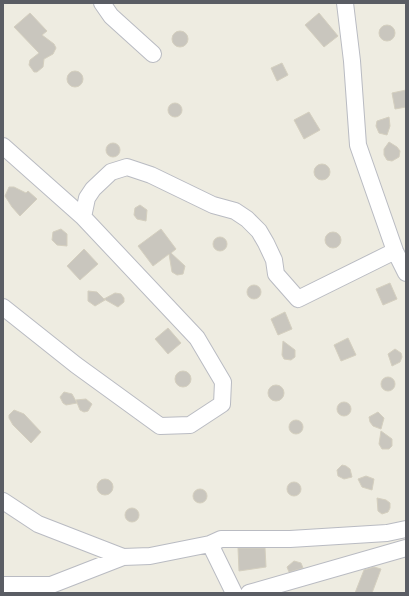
<svg xmlns="http://www.w3.org/2000/svg" width="409" height="596" viewBox="0 0 409 596" font-family="Commissioner,sans-serif">
	<rect width="100%" height="100%" fill="#eeece1"/>
	<path fill="#c9c6be" stroke="#d4cfbf" d="M30 13 47 31 42 35 54 44 56 48 53 54 44 59 43 67 37 72H34L29 65 30 60 39 53 14 27Z
		M319 13 338 36 324 47 305 25Z
		M379 33a8 8 0 1 1 16 0a8 8 0 1 1-16 0Z
		M172 39a8 8 0 1 1 16 0a8 8 0 1 1-16 0Z
		M282 63 288 75 277 81 271 68Z
		M67 79a8 8 0 1 1 16 0a8 8 0 1 1-16 0Z
		M406 90V107L395 109 392 93Z
		M168 110a7 7 0 1 1 14 0a7 7 0 1 1-14 0Z
		M309 112 320 130 304 139 294 120Z
		M389 117 390 126 387 135 379 133 376 126 377 121Z
		M389 142 397 147 400 151 399 157 392 161 387 160 384 155V149Z
		M106 150a7 7 0 1 1 14 0a7 7 0 1 1-14 0Z
		M314 172a8 8 0 1 1 16 0a8 8 0 1 1-16 0Z
		M9 187H14L26 193 28 191 37 199 20 216 12 207 5 196Z
		M140 205 147 210 146 221 137 219 134 215 135 208Z
		M61 229 67 234V246L57 245 52 240 53 232Z
		M161 229 176 249 171 253 185 266 183 274 177 275 172 272 169 254 153 266 138 246Z
		M325 240a8 8 0 1 1 16 0a8 8 0 1 1-16 0Z
		M213 244a7 7 0 1 1 14 0a7 7 0 1 1-14 0Z
		M84 249 98 264 80 280 67 266Z
		M390 283 397 299 383 305 376 289Z
		M247 292a7 7 0 1 1 14 0a7 7 0 1 1-14 0Z
		M88 291 97 292 104 299 115 293 121 294 124 298V302L118 307 104 299 105 300 95 306 88 301Z
		M285 312 292 329 278 335 271 319Z
		M168 328 181 343 168 354 155 339Z
		M348 338 356 355 341 361 334 345Z
		M283 341 295 350V357L291 360 284 359 282 355Z
		M395 349 401 353 402 357 400 362 392 366 388 354Z
		M175 379a8 8 0 1 1 16 0a8 8 0 1 1-16 0Z
		M381 384a7 7 0 1 1 14 0a7 7 0 1 1-14 0Z
		M268 393a8 8 0 1 1 16 0a8 8 0 1 1-16 0Z
		M64 392 72 394 77 403 66 405 63 403 60 397Z
		M86 399 92 404 88 411 84 412 80 410 76 400Z
		M337 409a7 7 0 1 1 14 0a7 7 0 1 1-14 0Z
		M14 410 24 414 41 432 31 443 13 425 9 418V415Z
		M378 412 384 418 381 429 373 426 370 422 369 417Z
		M289 427a7 7 0 1 1 14 0a7 7 0 1 1-14 0Z
		M381 431 392 439V446L389 449H382L379 444Z
		M342 465 346 466 350 469 352 477 344 479 338 476 337 470Z
		M366 476 374 479 372 490 362 487 358 479Z
		M97 487a8 8 0 1 1 16 0a8 8 0 1 1-16 0Z
		M287 489a7 7 0 1 1 14 0a7 7 0 1 1-14 0Z
		M193 496a7 7 0 1 1 14 0a7 7 0 1 1-14 0Z
		M377 498 386 500 390 503V508L388 512 382 514 378 511Z
		M125 515a7 7 0 1 1 14 0a7 7 0 1 1-14 0Z
		M238 548H265L266 567 239 571Z
		M294 561 301 563 303 568 289 572 287 567Z
		M374 567 381 569 372 593H355L364 570Z"/>
	<g fill="none" stroke-linecap="round" stroke-linejoin="round">
		<g stroke="#b9bbc2" stroke-width="18">
			<path id="minor" d="M102 3 111 16 153 54
				M345 3 352 61 358 145 395 251 406 273
				M3 146 83 217 197 338 223 382 222 404 190 425 160 426 76 365 3 307
				M83 217 87 198 93 189 111 172 127 167 151 175 213 205 235 211 247 219 259 231 266 243 274 260 276 274 298 299 395 251
				M3 501 38 524 123 557
				M210 544 234 593
				M3 585H51L123 557 150 556 210 544 221 539H290L387 533 406 529
				M249 593 406 548"/>
		</g>
		<use href="#minor" stroke="#fff" stroke-width="16"/>
	</g>
	<rect width="409" height="596" fill="none" stroke="#5a5d64" stroke-width="8"/>
</svg>
